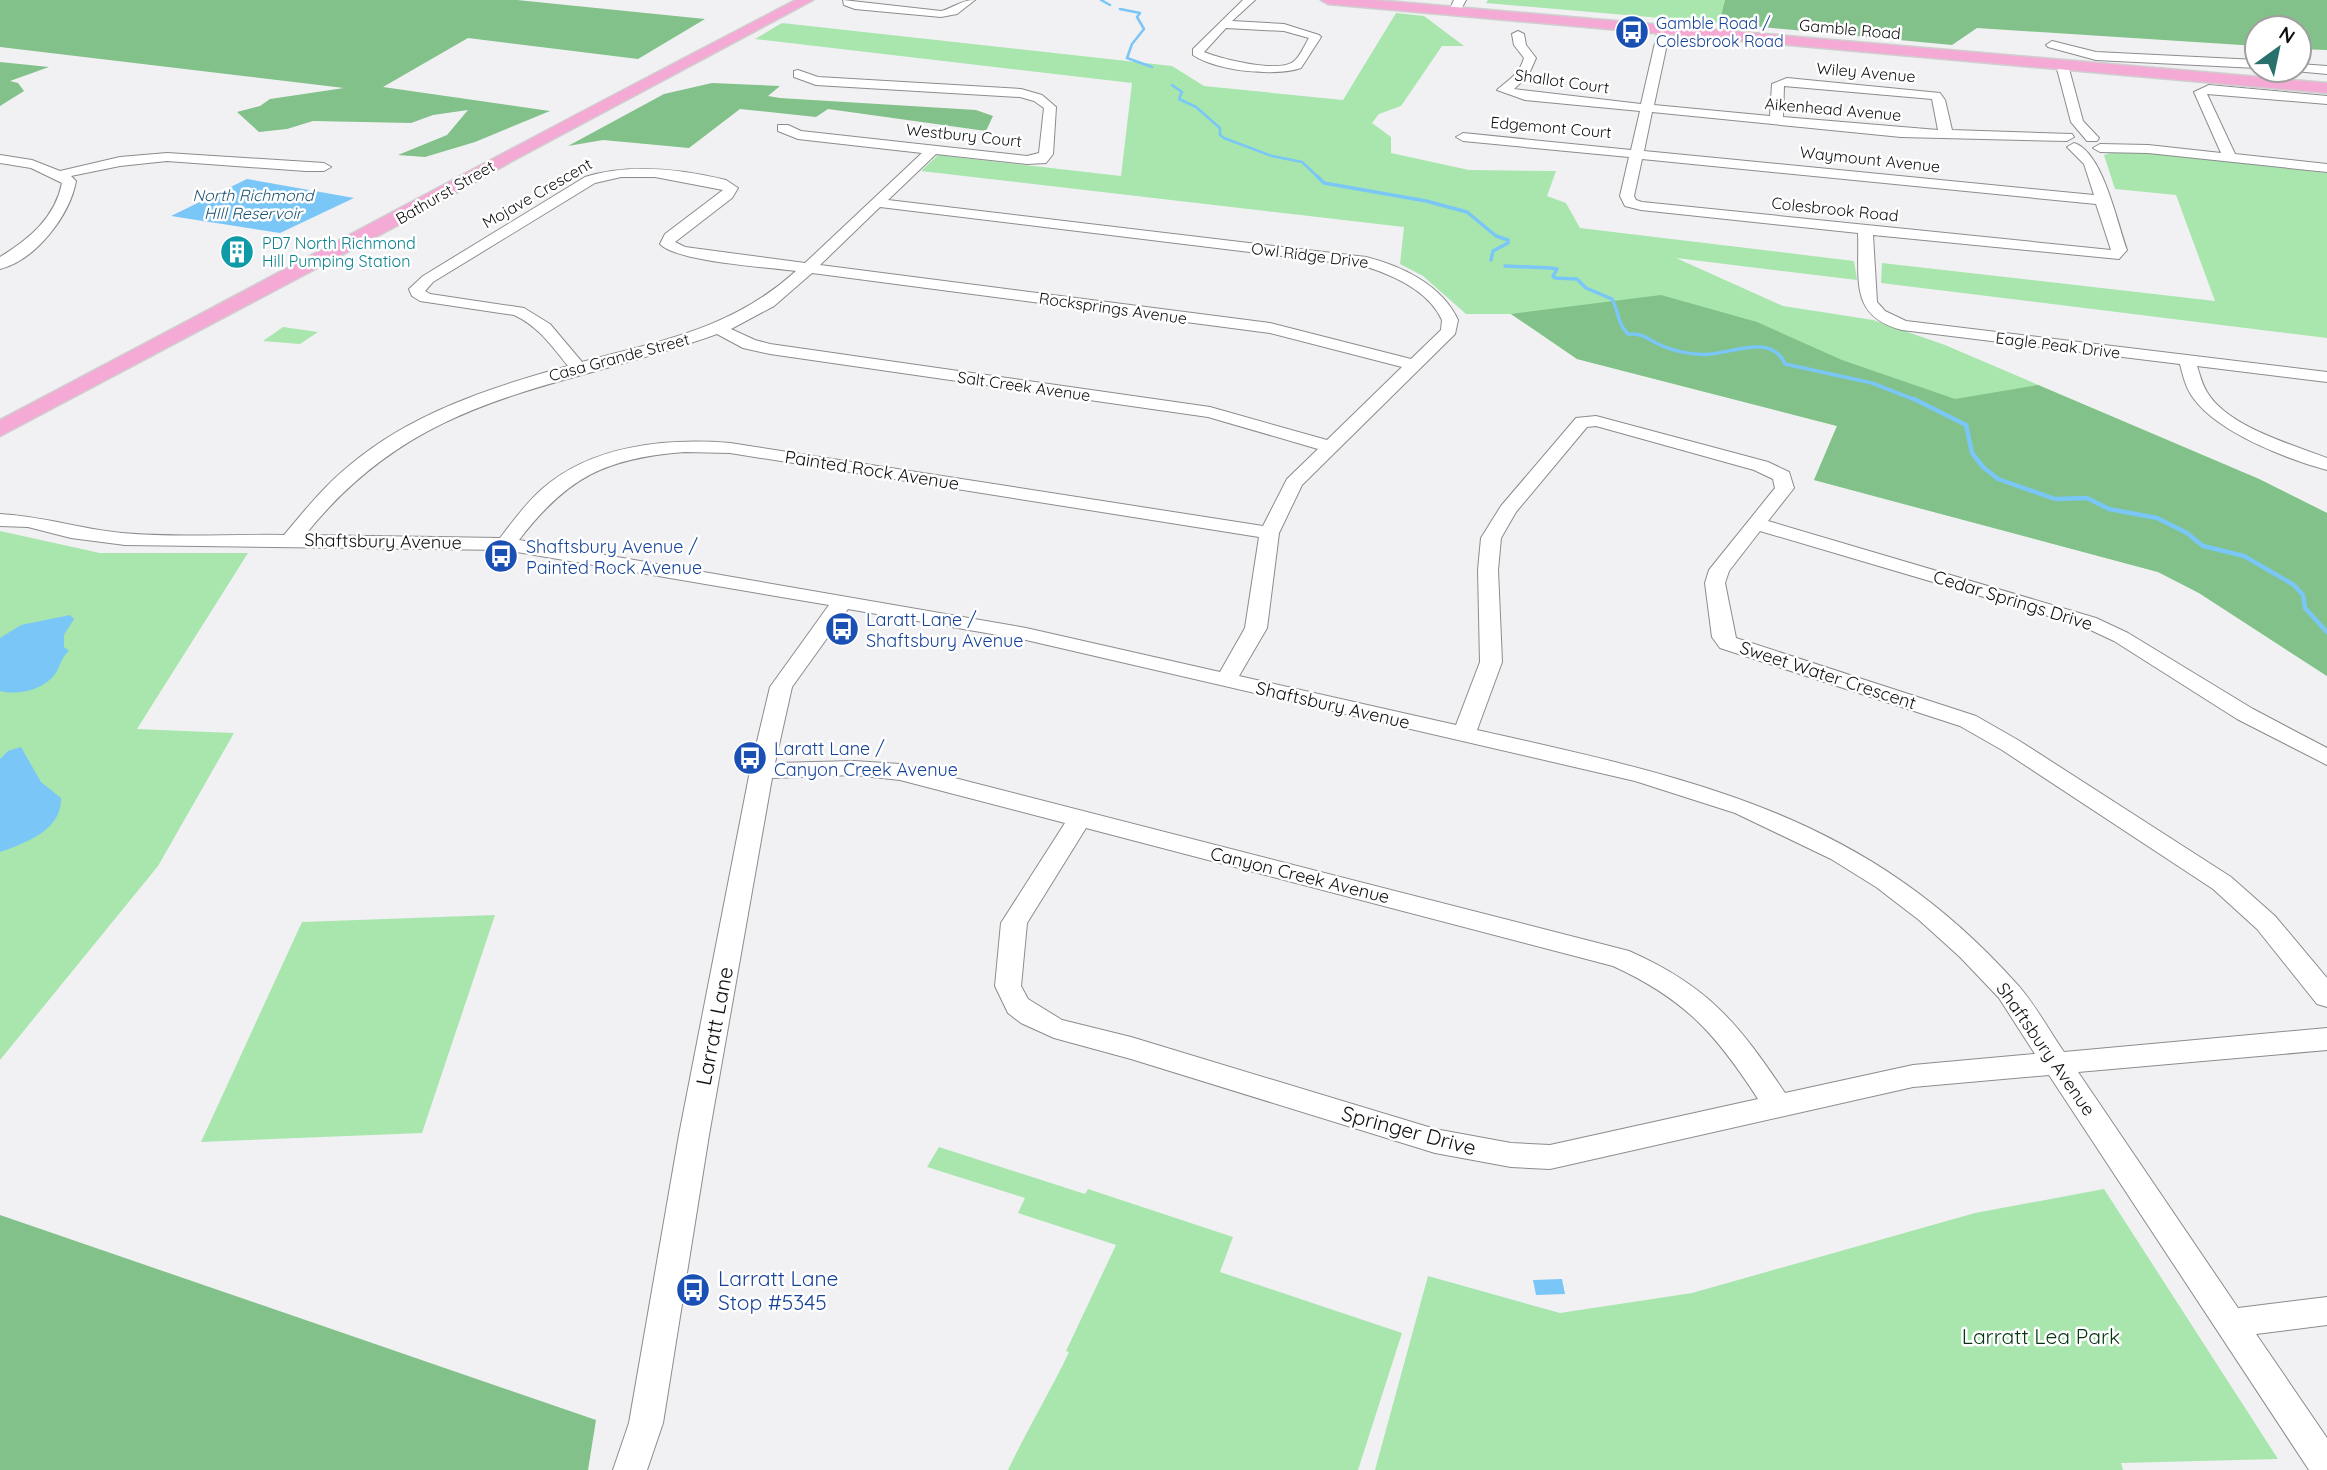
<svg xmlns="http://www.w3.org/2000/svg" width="2327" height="1470" viewBox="0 0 2327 1470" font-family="Quicksand,sans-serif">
	<rect width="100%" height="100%" fill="#f1f1f4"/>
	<path fill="#a8e6ae" d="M1488 0H1725L1719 23 1486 3Z
		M1396 13 1424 16 1464 46H1442L1401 106 1379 114 1372 123 1391 137V153L1469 170 1556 171 1547 196 1566 203 1580 228 1854 261 1857 280 1676 258 1783 306 1873 320 1945 345 2259 479 2327 513V676L2199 593 2158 572 1814 480 1837 426 1577 359 1511 314H1466L1423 276 1400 264 1404 227 921 171 938 155 1121 176 1132 83 755 39 782 23 1172 66 1204 86 1343 100Z
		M2123 149 2327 173V338L1881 283 1882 263 2215 301 2176 195 2115 189 2104 155Z
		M283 327 318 332 300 344 263 341Z
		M0 531 100 553H248L137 729 234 733 158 866 0 1060Z
		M495 915 422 1133 201 1142 302 922Z
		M939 1147 1085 1194 1088 1189 1233 1237 1220 1272 1402 1333 1358 1470H1008C1027 1430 1050 1392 1069 1352L1066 1351 1116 1245 1018 1213 1025 1198 927 1167Z
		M2104 1189 2278 1459 2121 1463 2123 1470H1375L1428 1276 1560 1313 1692 1293 1975 1213Z"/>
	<path fill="#82c189" d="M0 0H517L705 19 638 59 468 38 383 87 550 111 475 142 425 157 398 155 447 135 468 110 433 115 411 123 313 121 287 129 259 132 237 112 260 106 270 99 344 88 0 47Z
		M1725 0H2327V50L2299 49V28H2257V46L1977 28 1952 45 1719 23Z
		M0 62 49 67 10 81 18 83 24 91 0 106Z
		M712 83 780 86 768 96 780 98 976 110 993 116 986 131 828 109 816 117 740 109 689 148 603 140 568 146 664 94Z
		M1661 295 1757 322 1842 360 1955 399 2038 385 2259 479 2327 513V676L2199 593 2158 572 1814 480 1837 426 1577 359 1511 314Z
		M0 1215 596 1420 588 1470H0Z"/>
	<path fill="#7ac6f7" d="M247 179 354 198 280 233 171 216Z
		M70 615 74 619 64 635V647L69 651C62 657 61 663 57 671 47 689 19 696 0 691V638L21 625Z
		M21 747 41 782 61 798C62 830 26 843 0 852V759L8 751Z
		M1562 1279 1565 1294 1536 1295 1533 1280Z"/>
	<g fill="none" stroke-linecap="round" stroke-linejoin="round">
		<path stroke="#7ac6f7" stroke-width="2.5" d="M1101 0 1110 5
			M1120 9 1140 13 1137 17 1144 29 1132 44 1127 58 1152 67
			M1172 85 1182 92 1179 99 1196 107 1220 128V135L1224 138 1272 156 1302 162 1319 178"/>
		<path stroke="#7ac6f7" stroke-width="3.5" d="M1317 176 1324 183 1426 201 1467 212 1496 236 1508 240V243L1493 251 1491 260
			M1505 266 1551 268 1557 269 1553 276 1555 278 1577 279 1586 288 1612 299C1619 312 1617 323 1628 334 1645 334 1644 337 1658 344 1672 351 1695 356 1711 354 1734 352 1772 334 1785 364L1872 383 1918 401"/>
		<path stroke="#7ac6f7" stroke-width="4.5" d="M1914 399 1966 425 1972 453 1983 467 1998 479 2055 499 2087 498 2109 509 2157 518 2187 533 2203 546 2244 556 2294 585 2303 595 2305 608 2327 632"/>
		<g stroke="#8c8c8f" stroke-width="2">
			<path id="minor" d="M843 0 941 11C954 8 960 0 975 0L957 14 941 17 855 9 844 5Z
				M1243 0H1255L1232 21 1284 24 1319 35 1321 37 1301 68C1274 77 1217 71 1193 55V49ZM1226 28 1284 31 1309 38C1304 46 1300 57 1293 62 1277 73 1221 59 1204 52Z
				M1454 0H1466L1459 13 1455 14 1449 11Z
				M1664 27 1670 30 1654 105 1770 116 1772 84 1787 78 1940 93 1945 100 1952 130 2072 134 2074 137 2067 141 1901 137 1652 112 1644 151 2094 195 2084 164 2067 147 2074 143C2103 152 2117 223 2127 250L2119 259 1873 235 1877 302 1885 311 1906 321 2327 372V382L2197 366C2200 375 2202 384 2207 392 2228 427 2291 444 2327 458V470C2287 459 2219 433 2194 399 2186 389 2183 376 2180 364L1902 330C1848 316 1860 278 1858 233L1641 210 1625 206 1620 196 1629 157 1463 141 1456 137 1463 133 1631 150 1640 111 1525 100 1497 90C1509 79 1519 75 1524 58L1514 45 1512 34 1518 31 1524 34 1526 45 1536 58 1528 76 1514 89 1641 104 1658 30ZM1784 86 1932 99 1938 130 1783 117ZM1642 159 2096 204 2111 250 1642 202 1636 200 1634 196Z
				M2052 41 2096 52 2257 60V68L2096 60 2048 47 2046 45Z
				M2062 61 2068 65 2083 121 2099 138 2097 141H2087L2071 122 2056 65Z
				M2299 64 2327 66V74L2295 71 2299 70Z
				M798 70 818 77 1021 89 1042 95 1056 107 1053 154 1046 163 1027 164 936 154 888 200 1366 257C1402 266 1442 285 1458 320L1455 334 1302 485 1279 533 1267 628 1239 676 1456 725 1480 662 1478 570 1481 538 1501 506 1576 418 1596 416 1768 462 1789 472 1794 488 1768 521 2096 618 2128 633 2253 709 2327 748V765L2237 719 2114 641 2082 626 1760 531 1729 571 1725 583 1736 638 1976 716 2018 740 2231 877 2275 916 2327 978V1007L2317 1004 2257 929 2213 889 2002 750 1960 726 1720 648 1712 637 1705 583 1709 570 1775 488 1773 479 1754 470 1596 426 1587 427 1516 512 1501 538 1498 570 1502 662 1477 730C1689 778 1863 812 2015 982 2034 1002 2048 1029 2064 1052L2327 1028V1050L2078 1072 2238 1308 2327 1297V1325L2256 1334 2327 1438V1470H2309L2049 1075 1913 1087 1550 1169 1511 1167 1435 1153 1131 1059 1054 1038 1021 1023 1008 1013 995 986 1001 923 1065 823 900 780 854 775 772 778 709 1135 663 1423 647 1470H613L629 1423 679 1135 750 771 770 687 829 605 505 550 125 545 71 538 28 527 0 526V514C41 516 81 529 122 533 175 538 231 534 284 535 305 510 325 485 350 465 411 413 492 387 568 366 552 346 538 326 514 315L420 301 412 296 409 289 423 276 585 177C630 163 680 169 726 180L738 188 732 198 675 242 685 247 805 263 922 153 798 139 778 131V125H788L801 131 1027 156 1039 153 1044 108 1034 101 1020 97 816 85 794 77V71ZM621 177H655L723 190 665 234 660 244C677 262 768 267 796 271 732 329 663 340 582 362L550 324 524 308 430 294 425 291 433 282 595 183ZM880 207 1364 266C1393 275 1429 291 1442 320L1441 330 1411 359 1270 323 820 265ZM812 273 1270 333 1402 367 1327 440 1210 407 770 344 755 340 731 329 774 306ZM717 334 743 348 770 354 1208 417 1318 449 1287 479 1263 526 730 443C666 438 592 445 542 489 526 503 513 521 500 538L305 535C421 390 556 392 717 334ZM685 452 730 453 1259 537 1245 628 1220 672 1026 628 519 540C567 477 606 458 685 452ZM848 609 1026 640 1635 781 1735 813 1831 859 1876 887 1919 920 1960 957 1999 998 2035 1054 1913 1065 1785 1093C1738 1023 1708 986 1629 951L900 764 854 761 775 763 792 687ZM1086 828 1613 966C1685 999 1716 1034 1758 1099L1550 1145 1511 1143 1435 1129 1131 1037 1062 1020 1028 999 1021 986 1027 923Z
				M2209 85 2327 96V104L2207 94 2235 154 2327 164V172L2148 153 2100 152 2093 148 2100 144 2148 145 2221 153 2194 92Z
				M167 153 324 163 331 167 324 171H306L167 161 120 166 71 176 76 181C70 215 36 260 0 269V257C29 239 55 218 62 183L31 168 0 163V155L32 160 60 171 120 157Z"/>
		</g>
		<g stroke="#cfcfcf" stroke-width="3">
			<path id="major" d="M796 0H813L514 160 402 223 0 436V420C265 281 529 138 796 0Z
				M1321 0H1375L2327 83V93L1328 4Z"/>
		</g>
		<use href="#minor" fill="#fff" fill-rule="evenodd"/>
		<use href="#major" fill="#f4aad4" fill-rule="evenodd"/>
	</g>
	<defs>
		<g id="bus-disc" transform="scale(1.75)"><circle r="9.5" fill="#1a4fb4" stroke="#fff"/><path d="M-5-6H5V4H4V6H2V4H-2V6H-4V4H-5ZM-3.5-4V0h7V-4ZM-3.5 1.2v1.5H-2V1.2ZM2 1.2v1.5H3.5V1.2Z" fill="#fff"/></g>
		<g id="building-disc" transform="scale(1.75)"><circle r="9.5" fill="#0f9aa8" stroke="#fff"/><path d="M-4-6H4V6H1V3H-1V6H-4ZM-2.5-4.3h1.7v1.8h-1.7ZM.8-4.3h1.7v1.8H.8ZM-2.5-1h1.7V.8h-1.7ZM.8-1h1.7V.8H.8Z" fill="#fff"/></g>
	</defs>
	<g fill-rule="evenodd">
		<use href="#bus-disc" x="1632" y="32"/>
		<use href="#building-disc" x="237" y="252"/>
		<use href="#bus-disc" x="501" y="556"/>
		<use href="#bus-disc" x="842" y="629"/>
		<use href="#bus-disc" x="750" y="758"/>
		<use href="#bus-disc" x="693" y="1290"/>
	</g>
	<g text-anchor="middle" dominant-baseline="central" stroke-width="5" stroke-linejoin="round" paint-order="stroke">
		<g font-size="16" fill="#164399" stroke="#fff" text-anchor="start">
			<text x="1656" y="23">Gamble Road /<tspan x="1656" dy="18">Colesbrook Road</tspan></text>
		</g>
		<g font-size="16" fill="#0f0f10" stroke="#fff">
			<text transform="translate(1850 29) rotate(5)">Gamble Road</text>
			<text transform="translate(1866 72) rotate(5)">Wiley Avenue</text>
			<text transform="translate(1562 81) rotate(8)">Shallot Court</text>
			<text transform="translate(1833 109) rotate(5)">Aikenhead Avenue</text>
			<text transform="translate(1551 127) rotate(5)">Edgemont Court</text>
			<text transform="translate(964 135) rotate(6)">Westbury Court</text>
			<text transform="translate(1870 159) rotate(6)">Waymount Avenue</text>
			<text transform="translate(445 192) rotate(-30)">Bathurst Street</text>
			<text transform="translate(537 193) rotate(-30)">Mojave Crescent</text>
			<text transform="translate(1835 209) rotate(6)">Colesbrook Road</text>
			<text transform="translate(1310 255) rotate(7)">Owl Ridge Drive</text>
			<text transform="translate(1113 308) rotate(8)">Rocksprings Avenue</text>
			<text transform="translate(2058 345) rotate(7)">Eagle Peak Drive</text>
			<text transform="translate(619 357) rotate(-15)">Casa Grande Street</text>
			<text transform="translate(1024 386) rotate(8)">Salt Creek Avenue</text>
		</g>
		<g font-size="16" font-style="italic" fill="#185272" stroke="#fff">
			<text x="253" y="195">North Richmond<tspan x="253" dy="18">HIll Reservoir</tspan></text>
		</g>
		<g font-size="16" fill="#0d838f" stroke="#fff" text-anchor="start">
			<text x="262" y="243">PD7 North Richmond<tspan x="262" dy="18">Hill Pumping Station</tspan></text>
		</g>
		<g font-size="18" fill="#0f0f10" stroke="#fff">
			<text transform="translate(872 470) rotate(9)">Painted Rock Avenue</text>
			<text transform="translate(383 541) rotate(1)">Shaftsbury Avenue</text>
			<text transform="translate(2013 600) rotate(17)">Cedar Springs Drive</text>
			<text transform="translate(1828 675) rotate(18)">Sweet Water Crescent</text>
			<text transform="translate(1333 705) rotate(13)">Shaftsbury Avenue</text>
			<text transform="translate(1300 875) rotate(14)">Canyon Creek Avenue</text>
			<text transform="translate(2046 1049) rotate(55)">Shaftsbury Avenue</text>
		</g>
		<g font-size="18" fill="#164399" stroke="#fff" text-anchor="start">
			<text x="526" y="546">Shaftsbury Avenue /<tspan x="526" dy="21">Painted Rock Avenue</tspan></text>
			<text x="866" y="619">Laratt Lane /<tspan x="866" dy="21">Shaftsbury Avenue</tspan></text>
			<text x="774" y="748">Laratt Lane /<tspan x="774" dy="21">Canyon Creek Avenue</tspan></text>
		</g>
		<g font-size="21" fill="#0f0f10" stroke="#fff">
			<text transform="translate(714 1026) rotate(-79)">Larratt Lane</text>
			<text transform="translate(1409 1130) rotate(15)">Springer Drive</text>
		</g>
		<g font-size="21" fill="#164399" stroke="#fff" text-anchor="start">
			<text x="718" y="1278">Larratt Lane<tspan x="718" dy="24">Stop #5345</tspan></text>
		</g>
		<g font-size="21" fill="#053511" stroke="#fff">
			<text x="2041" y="1336">Larratt Lea Park</text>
		</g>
	</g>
	<g transform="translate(2278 49) rotate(33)"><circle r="33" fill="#ffffff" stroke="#9f9f9f" stroke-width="2"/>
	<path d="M0-5L12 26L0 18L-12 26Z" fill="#28716c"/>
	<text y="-10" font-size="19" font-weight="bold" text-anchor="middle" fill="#0f0f10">N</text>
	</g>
</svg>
